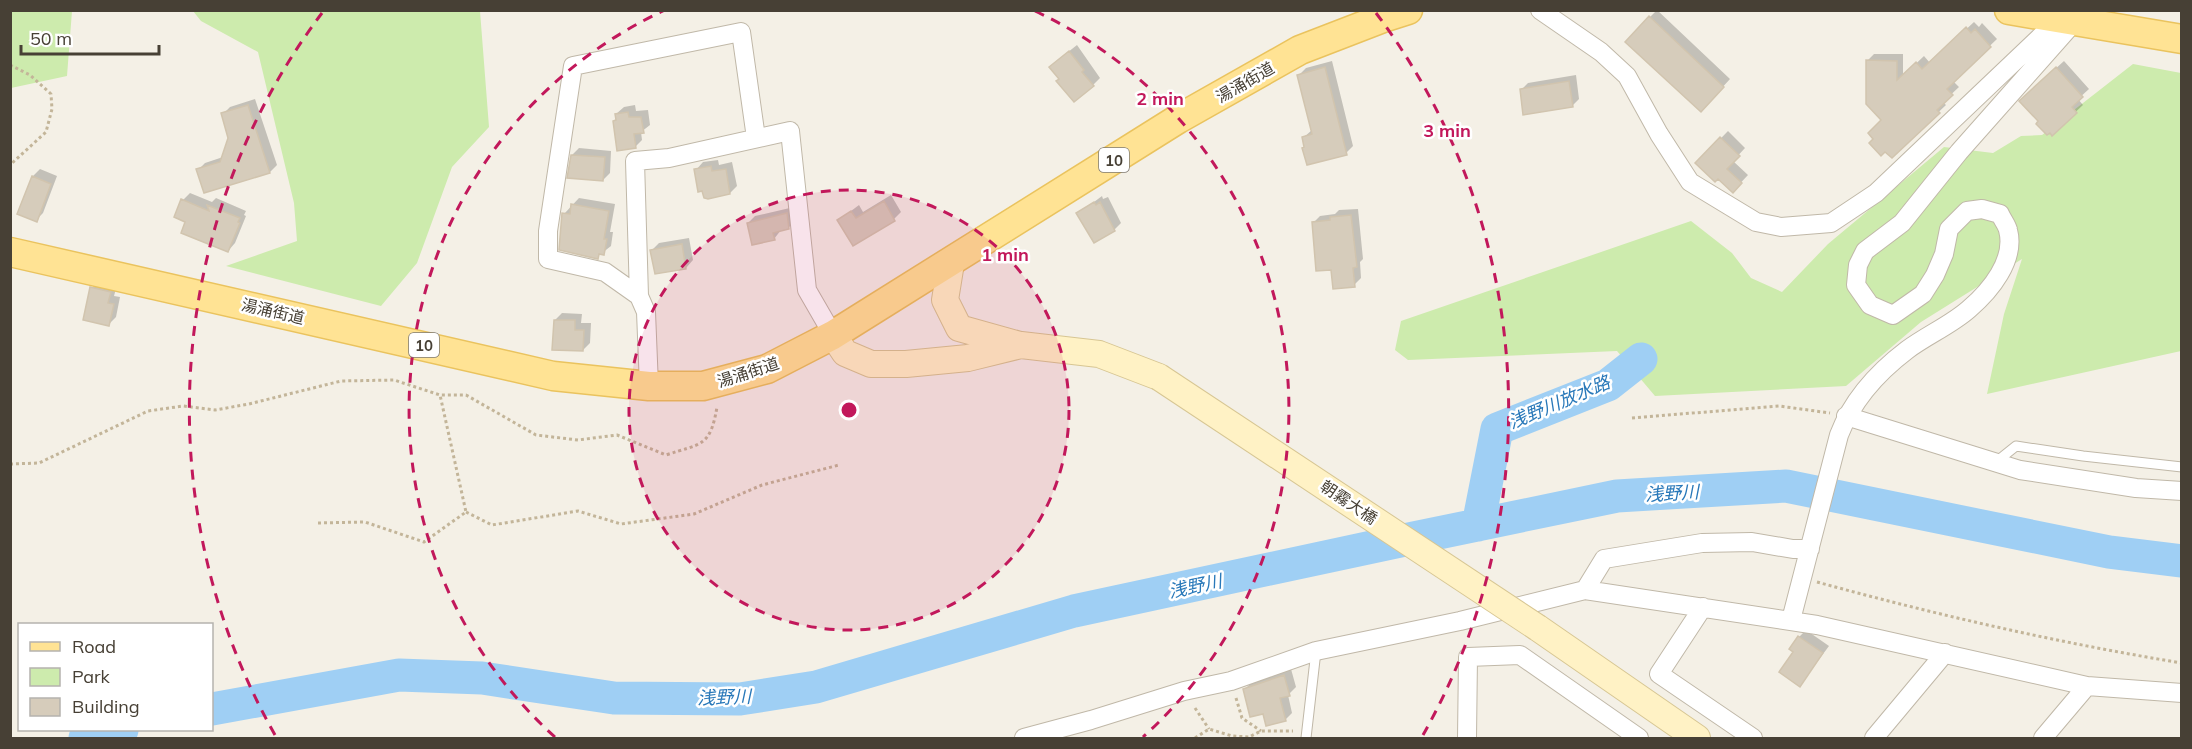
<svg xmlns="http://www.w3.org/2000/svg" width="2192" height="749" viewBox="0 0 2192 749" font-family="Mulish,'Noto Sans JP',sans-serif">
	<rect width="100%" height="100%" fill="#f4f0e6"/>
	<path fill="#cdebad" d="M10 11H72L67 76 11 88Z
		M193 11H480L489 127 452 167 417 263 381 306 226 266 297 241 294 203 258 52 201 21Z
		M2133 64 2181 73V351L1987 394 2004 314 2022 259 1921 322 1846 386 1655 396 1617 351 1408 360 1395 350 1401 321 1691 221 1732 253 1751 278 1782 292 1828 244 1944 147 1993 153 2021 136 2042 135Z"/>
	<path fill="#0003" d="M1657 10 1730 79 1708 103 1650 17Z
		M1974 22 1979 27 1982 23 1997 39 1953 81 1959 87 1943 102 1946 105 1892 156 1875 139 1883 120 1867 61 1874 54H1903V76L1924 56 1930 63Z
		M1077 45 1100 78 1093 85 1060 79 1058 60Z
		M1332 61 1353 146 1346 153 1306 146 1303 138 1312 130 1299 75 1306 68Z
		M2064 61 2089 89 2078 99 2083 105 2052 134 2040 121 2028 94Z
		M1576 75 1579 99 1572 106 1521 90 1528 83Z
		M255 99 277 165 270 172 198 170 205 163 223 157 230 138 223 114 230 107Z
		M635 105 636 111 648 110 650 125 641 132 642 140 635 147 614 122 617 119 616 114 624 107Z
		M1728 131 1745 148 1733 161 1748 175 1733 191 1718 177 1697 163Z
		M579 148 611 151 610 173 603 180 572 155Z
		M718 160 719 165 732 162 737 186 730 193 703 190 696 170 703 162Z
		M40 169 57 176 43 213 36 220 19 213 33 176Z
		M190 193 212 202 216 198 246 211 244 215 246 216 235 243 228 251 187 221 183 200Z
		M891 195 901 212 894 219 854 244 839 220 859 205 863 212Z
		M1102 196 1103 199 1108 197 1121 223 1114 230 1078 214Z
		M579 198 615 204 610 232H613L611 246 597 257 564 214Z
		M794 207 796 221 788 228 781 230 774 239 748 223 755 216Z
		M1358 209 1363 259 1360 262 1361 278 1354 285 1333 268 1313 223 1320 216 1335 214 1339 210Z
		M689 238 693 260 686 268 652 250 659 243Z
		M99 281 117 285 114 296 120 297 116 317 109 324 92 288Z
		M562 313 582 314 581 323H591L590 343 583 350 555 320Z
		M1806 630 1829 646 1800 685 1795 651 1799 637Z
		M1291 669 1296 687 1288 695 1292 713 1285 720 1264 712 1245 689 1252 682Z"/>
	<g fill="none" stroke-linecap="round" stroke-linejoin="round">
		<path stroke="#9fcff4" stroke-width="33" d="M1478 525 1497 429 1608 385 1641 359
			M212 709 399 675 482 678 614 698 740 699 816 687 1074 611 1414 538 1617 496 1786 486 2109 552 2182 561
			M85 738 122 730"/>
	</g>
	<path fill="#d6ccbb" stroke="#d1c4ae" stroke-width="1.5" d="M1649 16 1724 87 1701 112 1625 42Z
		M1966 27 1971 33 1975 29 1991 47 1947 89 1953 95 1937 110 1940 113 1892 158 1885 152 1881 156 1869 143 1873 139 1868 133 1881 120 1866 104V60L1897 61V80L1916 62 1922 69Z
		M1069 51 1084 70 1082 72 1094 86 1074 102 1056 81 1059 79 1049 67Z
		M1325 67 1347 155 1307 165 1302 148 1304 147 1302 137 1312 134 1297 75Z
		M2056 67 2083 97 2072 107 2077 113 2052 136 2050 133 2047 135 2036 124 2038 121 2019 101Z
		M1569 81 1573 107 1523 115 1520 89Z
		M248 105 270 173 204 193 196 169 220 162 228 138 221 113Z
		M628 112 629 117H641L644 133 634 134 636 148 617 151 613 121 616 120 615 114Z
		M1720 137 1740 156 1727 169 1742 183 1733 193 1718 179 1715 182 1695 163Z
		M571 155 605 157 603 181 567 178Z
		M711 166 712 171 726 169 730 194 708 199 704 198 702 191 698 192 694 169Z
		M32 176 51 184 37 222 17 214Z
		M181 199 209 211 207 205 240 218 238 222 240 223 228 252 181 233 185 222 174 217Z
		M884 201 895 221 853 246 837 220 851 211 856 218Z
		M1094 202 1096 205 1100 202 1115 231 1094 243 1076 213Z
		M571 204 609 211 604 239H607L604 255 599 254 598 259 559 250 562 213 570 214Z
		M787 213 789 229 773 233 775 240 752 245 747 223Z
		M1351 215 1357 267 1353 268 1355 287 1333 289 1331 270 1316 271 1312 222 1330 220V217Z
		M682 244 686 269 655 274 650 250Z
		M90 287 111 292 108 303 114 304 109 326 83 320Z
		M554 320H575V330H584L583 351 552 350Z
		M1798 636 1823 653 1800 687 1779 672 1793 652 1789 649Z
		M1284 675 1290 696 1280 698 1286 721 1266 726 1263 714 1250 717 1243 689Z"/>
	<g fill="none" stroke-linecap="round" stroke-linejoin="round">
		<g stroke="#c0b8a8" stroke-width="11">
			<path id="lane" d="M1996 462 2016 446 2083 456 2182 467
				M1306 738 1316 651"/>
		</g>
		<g stroke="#c0b8a8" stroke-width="20">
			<path id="street" d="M1540 10 1601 52 1627 76 1659 134 1690 182 1756 222 1781 227 1831 223 1876 193 2058 20
				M639 296 605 272 548 259V231L573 66 741 32 756 138
				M649 386 646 312 639 296 635 161 669 158 790 131 807 290 833 335
				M1846 416 2020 470 2136 488 2182 491
				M1585 590 1604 559 1702 543 1752 542 1793 549H1810
				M1703 607 1659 674 1753 738
				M1791 620 1839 435C1852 401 1878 372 1907 350 1927 335 1951 325 1969 309 1990 291 2016 260 2008 230 2007 225 2002 219 2000 214L1982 209 1967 211 1949 229 1944 254 1935 275 1923 294 1893 315 1870 305 1856 285 1858 265 1865 251 1902 223 1959 152 2075 21
				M1024 738 1091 720 1184 691 1231 681 1316 651 1460 621 1585 590 1817 625 2087 686 2182 693
				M1467 738 1468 657 1520 655 1639 738
				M1874 738 1945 653
				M2043 738 2087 686"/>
		</g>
		<g stroke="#d7c693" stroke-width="28">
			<path id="secondary" d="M951 263 945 300 959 328 1020 345
				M833 335 845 353 871 364H906L968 358 1021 345 1099 354 1159 377
				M1538 628 1697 738"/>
		</g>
		<g stroke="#eac35e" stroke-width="31">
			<path id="primary" d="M2009 10 2182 39
				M10 252 553 376 649 386H703L767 369 833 335 1178 119 1300 50 1383 18 1408 10"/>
		</g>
		<path stroke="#c3b599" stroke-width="3" stroke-dasharray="3 3" stroke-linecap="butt" d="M10 65 30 75 51 94 52 109 46 132 10 165
			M1632 418 1779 406 1830 413
			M10 464 39 463 148 411 183 406 215 410 249 404 341 381 394 380 440 395H466L536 435 578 440 617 435 666 455C701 443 710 448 717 407
			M466 512 492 525 578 511 621 524 694 514 762 485 839 465
			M318 523 365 522 424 542 466 512 440 395
			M1817 582C1937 615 2059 643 2182 663
			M1236 698 1242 718 1261 731
			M1195 708 1209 729
			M1195 738 1209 729 1232 736 1249 737 1261 731H1293"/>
		<use href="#lane" stroke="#fff" stroke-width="9"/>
		<use href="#street" stroke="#fff" stroke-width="18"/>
		<use href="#secondary" stroke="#fff2c5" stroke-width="26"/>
		<use href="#primary" stroke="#ffe394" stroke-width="28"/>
		<g stroke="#d7c693" stroke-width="28" stroke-linecap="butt">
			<path id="secondary-bridge" d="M1159 377 1538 628"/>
		</g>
		<use href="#secondary-bridge" stroke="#fff2c5" stroke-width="26"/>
	</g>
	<circle cx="849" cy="410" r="220" fill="#c2185b" fill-opacity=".12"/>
	<g fill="none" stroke="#c2185b" stroke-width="3" stroke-dasharray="10 8">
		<circle cx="849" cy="410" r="220"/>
		<path d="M555 737A440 440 0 0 1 663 11M1035 11A440 440 0 0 1 1143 737"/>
		<path d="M275 735A660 660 0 0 1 322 13M1376 13A660 660 0 0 1 1423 735"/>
	</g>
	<g text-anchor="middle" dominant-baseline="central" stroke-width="5" stroke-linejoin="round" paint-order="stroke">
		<g fill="#fff" stroke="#7e7972" stroke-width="1.5">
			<rect x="1099" y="148" width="30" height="24" rx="4.5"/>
			<rect x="409" y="333" width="30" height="24" rx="4.5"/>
		</g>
		<g font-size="15" font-weight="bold" fill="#474035">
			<text x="1114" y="160">10</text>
			<text x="424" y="345">10</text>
		</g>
		<g font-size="16" fill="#474035" stroke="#fff">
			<text transform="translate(1245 82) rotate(-30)">湯涌街道</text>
			<text transform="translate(273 311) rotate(13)">湯涌街道</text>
			<text transform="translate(748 372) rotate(-18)">湯涌街道</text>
			<text transform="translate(1349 502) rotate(34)">朝霧大橋</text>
		</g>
		<g font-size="18" font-style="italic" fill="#2878b9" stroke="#fff">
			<text transform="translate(1559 402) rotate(-23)">浅野川放水路</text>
			<text transform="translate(1672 493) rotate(-3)">浅野川</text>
			<text transform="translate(1195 586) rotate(-12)">浅野川</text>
			<text transform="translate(724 697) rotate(-2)">浅野川</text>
		</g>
	</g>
	<circle cx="849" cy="410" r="9" fill="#c2185b" stroke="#fff" stroke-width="3"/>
	<g font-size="18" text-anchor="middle" font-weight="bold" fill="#c2185b" stroke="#fff" stroke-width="5" stroke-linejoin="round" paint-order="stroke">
		<text x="1160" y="105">2 min</text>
		<text x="1447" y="137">3 min</text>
		<text x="1005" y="261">1 min</text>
	</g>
	<rect width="2192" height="749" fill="none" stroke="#474035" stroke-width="24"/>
	<rect x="18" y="623" width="195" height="108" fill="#ffffff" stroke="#b5b3ae" stroke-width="1.5"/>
	<rect x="30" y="642" width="30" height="9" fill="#ffe394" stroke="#b5b3ae" stroke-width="1.5"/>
	<text x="72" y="653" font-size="18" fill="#474035">Road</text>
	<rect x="30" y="668" width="30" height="18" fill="#cdebad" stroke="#b5b3ae" stroke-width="1.5"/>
	<text x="72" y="683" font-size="18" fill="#474035">Park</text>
	<rect x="30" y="698" width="30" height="18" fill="#d6ccbb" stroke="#b5b3ae" stroke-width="1.5"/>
	<text x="72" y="713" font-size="18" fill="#474035">Building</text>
	<path d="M21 45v9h138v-9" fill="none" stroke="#474035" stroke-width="3"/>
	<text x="30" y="45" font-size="18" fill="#474035" stroke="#ffffff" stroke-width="4.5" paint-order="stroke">50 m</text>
</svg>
